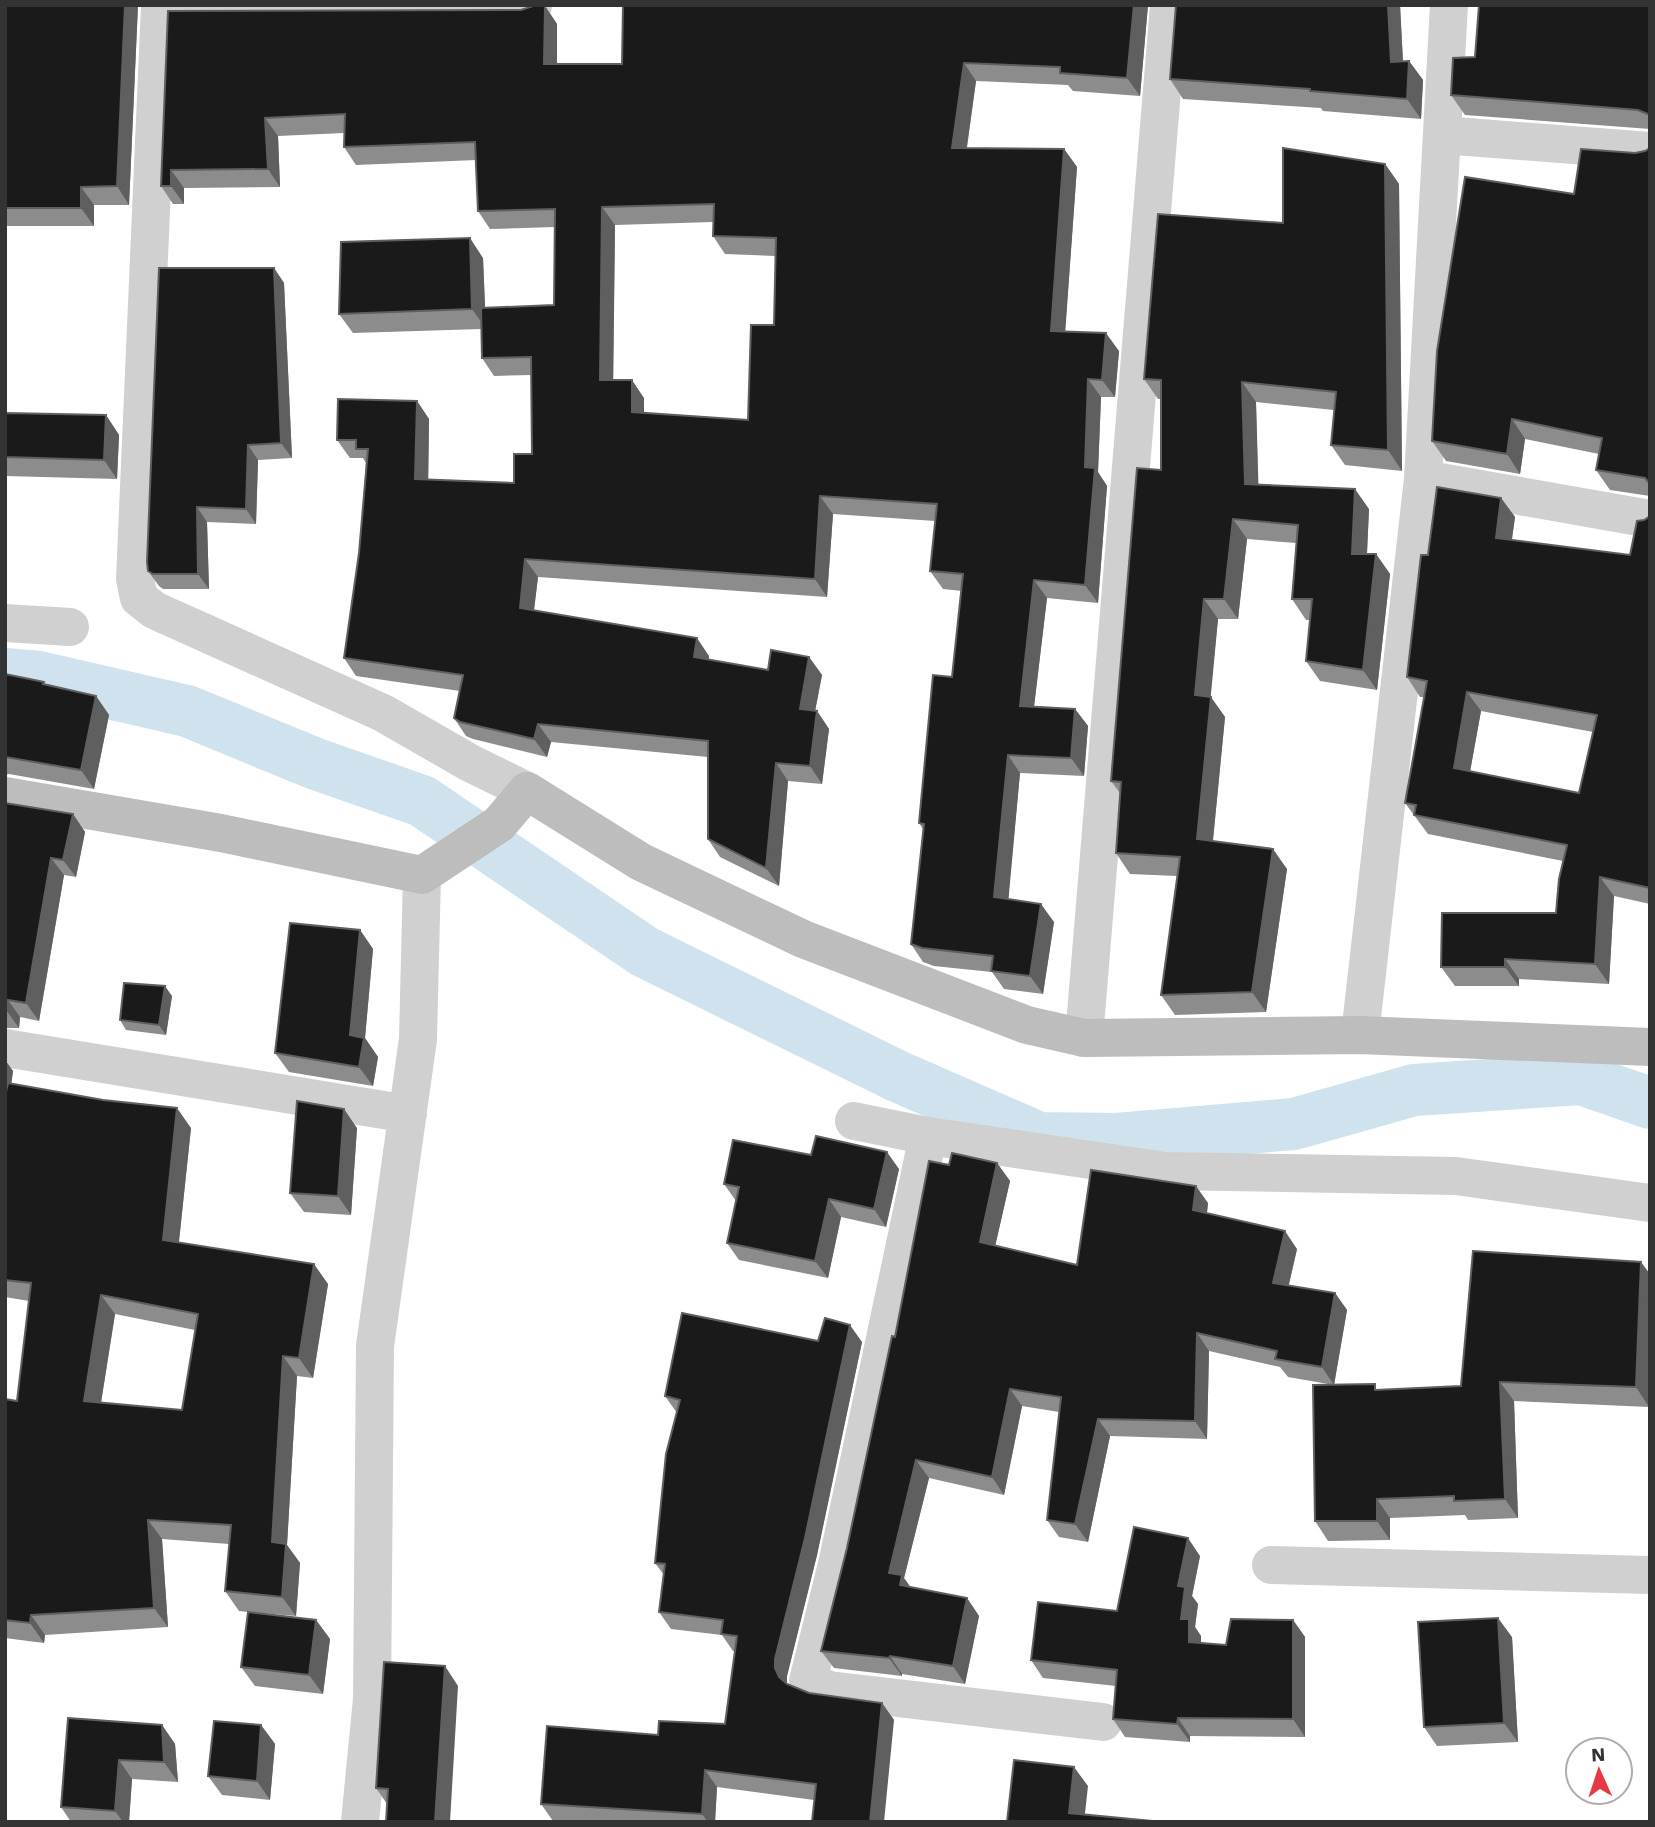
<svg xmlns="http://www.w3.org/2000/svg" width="1655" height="1827" viewBox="0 0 1655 1827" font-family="'Work Sans',sans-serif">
	<rect width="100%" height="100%" fill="#fff"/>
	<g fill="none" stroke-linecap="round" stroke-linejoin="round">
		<path stroke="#cfe2ee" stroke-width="52" d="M5 674 39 677 187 711 316 764 422 801 645 952 897 1076 1039 1138 1116 1139 1294 1124 1414 1090 1581 1079 1650 1103"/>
		<path stroke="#d0d0d0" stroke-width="38" d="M160 5 135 579 139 598 154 610 383 713 470 763 527 791
			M160 7 533 6
			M1442 135 1650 151
			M1423 479 1650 519
			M5 623 70 627
			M1360 1035 1423 479 1449 5
			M1084 1038 1169 5
			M5 1048 408 1114
			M854 1121 928 1136 1165 1171 1456 1176 1650 1203
			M928 1136 838 1560 808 1681 829 1690 1103 1722
			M1271 1565 1650 1575
			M360 1822 372 1699 375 1346 418 1039 422 875"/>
		<path stroke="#bdbdbd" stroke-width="38" d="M5 796 221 833 422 875 499 824 527 791 641 862 803 939 1027 1025 1084 1038 1360 1035 1650 1047"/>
	</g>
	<path fill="#8c8c8c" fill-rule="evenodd" d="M5 5H138L129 205H94V226H5Z
		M1148 5 1140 96 1073 91 1068 85 976 81 967 148 1064 149 1077 167 1065 331 1119 351 1115 397H1101L1098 472 1107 486 1098 603 1047 598 1034 706 1075 709 1088 726 1084 776 1020 773 1008 899 1054 922 1043 994 1004 989 992 972 934 966 923 962 911 944 923 829 919 823 952 677 962 591 943 589 930 571 935 521 833 514 827 597 538 577 534 610 709 656V660L768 670 809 657 822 675 815 711H817L829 729 822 784 788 781 779 886 720 857 708 839V757L551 742 547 757 473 739 466 736 454 718 460 691 356 676 344 658 359 553 366 463 363 458H350L337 440 417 401 429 419 428 480 514 483 532 454 531 375 494 376 482 358 481 329 353 333 339 314 483 258 485 308 554 305 555 227 490 229 478 211 476 160 356 165 344 147V133L278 136 280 187 184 188V204H173L161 186 168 11 521 10 545 6 557 24V64H622ZM713 222V236L725 254 776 256 774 325 748 420 644 413V398L613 380 615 225Z
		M1176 5H1400L1403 61H1409L1423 80 1421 119 1323 111 1321 108 1183 99 1170 79Z
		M1650 5V129L1465 115 1451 95 1475 57Z
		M1650 148V496L1610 490 1596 470 1599 454 1525 439 1520 474 1446 461 1432 441 1574 194 1635 153 1645 151Z
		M1385 164 1399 184 1402 471 1345 465 1331 445 1334 410 1256 402 1258 484 1369 509 1367 554H1376L1390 574 1377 690 1320 681 1306 661 1310 620H1306L1292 599 1296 543 1247 539 1238 619H1218L1210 697 1225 717 1213 841 1287 869 1266 1012 1175 1015 1161 995 1177 876 1130 874 1116 853 1120 793 1111 781 1161 470V399H1158L1144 379 1283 223Z
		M274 268 284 283 292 458 258 460 256 524 207 522 209 589H163L159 586 148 571Z
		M5 413 106 415 119 435 117 479 5 476Z
		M1501 498 1515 517 1512 540 1630 555 1644 520 1650 516V904L1614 896 1609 984 1519 979V986H1455L1441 967 1556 913 1563 861 1428 834 1405 803 1424 697H1420L1407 677 1428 555ZM1481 711 1593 732 1579 793 1470 772Z
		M5 674 96 696 109 715 94 789 9 774 5 775Z
		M5 803 73 814 85 832 76 877 64 875 39 1021 20 1017 19 1028H5Z
		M360 930 373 949 365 1038 378 1057 373 1086 289 1072 275 1053Z
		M172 996 166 1035 126 1030 120 1020Z
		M5 1060 13 1071 11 1084 191 1128 179 1242 328 1284 313 1378 297 1376 287 1545 300 1563 296 1616 260 1613 316 1620 330 1639 323 1694 255 1686 241 1667 248 1612 239 1611 225 1591 229 1544 162 1539 168 1627 45 1635 44 1643 5 1638V1399L17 1401 29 1301 5 1297ZM115 1314 195 1330 182 1410 101 1403Z
		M357 1128 351 1215 304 1212 290 1193Z
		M811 1155 899 1169 886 1227 841 1217 828 1278 739 1260 727 1243 736 1201 724 1184Z
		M997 1163 1010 1181 995 1246 1077 1265 1208 1203 1207 1214 1297 1249 1289 1285 1335 1293 1347 1310 1334 1385 1288 1377 1280 1367 1209 1351 1207 1439 1110 1436 1088 1542 1059 1537 1047 1520 1059 1412 1022 1406 1004 1495 929 1478 904 1578 910 1587 967 1598 979 1616 965 1684 902 1674V1676L834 1668 821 1651 847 1548 895 1337 949 1165Z
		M1641 1262 1649 1407 1514 1401 1518 1518 1468 1520 1465 1515 1390 1518V1540L1328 1541 1315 1521 1379 1390 1461 1386Z
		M818 1341 862 1342 817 1555 787 1676V1684L809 1693 882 1703 894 1720 814 1800 717 1787 715 1822 553 1821 541 1804 658 1735 725 1724 735 1651H733L722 1635 671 1629 659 1612 664 1575 655 1563 677 1413 665 1396Z
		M1200 1556 1192 1596 1198 1604 1195 1627 1201 1636V1643L1226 1645 1293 1620 1305 1637V1737L1190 1736V1742L1125 1737 1113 1719 1116 1686 1043 1678 1031 1660 1117 1611Z
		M1512 1637 1518 1742 1437 1746 1424 1727Z
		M458 1686 387 1804 376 1788Z
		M162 1725 175 1744 178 1782 132 1779 129 1822H71L61 1807Z
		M261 1725 275 1744 270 1800 222 1795 208 1776Z"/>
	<path fill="#5f5f5f" d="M125 5H138L129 205 117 186Z
		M1134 5H1148L1140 96 1127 78Z
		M1388 5H1400L1404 82 1391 62Z
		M545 6 557 24V82L544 64Z
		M1409 61 1423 80 1421 119 1407 99Z
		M964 63 976 81 964 166 952 148Z
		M265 118 278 136 280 187 268 169Z
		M1064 149 1077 167 1064 349 1051 331Z
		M1385 164 1399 184 1402 471 1388 450Z
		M171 170 184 188V204L171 186Z
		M81 187 94 205V226L81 208Z
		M602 207 615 225 613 398 600 380Z
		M470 238 483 258 486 329 472 309Z
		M274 268 284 283 292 458 281 443Z
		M1106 333 1119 351 1115 397 1102 380Z
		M1088 379 1101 397 1098 472 1107 486 1098 603 1085 585V467Z
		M632 380 644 398V430L632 412Z
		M1242 382 1256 402 1259 504 1245 484Z
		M417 401 429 419 428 497 415 479Z
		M106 415 119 435 117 479 104 460Z
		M1512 419 1525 439 1520 474 1507 454Z
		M248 445 258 460 256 524 246 509Z
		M1355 489 1369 509 1366 574 1352 554Z
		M820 496 833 514 827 597 815 579Z
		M1501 498 1515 517 1509 558 1496 538Z
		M197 507 207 522 209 589 198 574Z
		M1233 519 1247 539 1238 619 1224 599Z
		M1376 554 1390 574 1377 690 1363 670Z
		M525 559 538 577 532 626 520 608Z
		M1034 580 1047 598 1032 724 1020 706Z
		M1204 599 1218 619 1209 715 1195 695Z
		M697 638 709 656 707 675 694 657Z
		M809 657 822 675 812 727 800 709Z
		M1467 692 1481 711 1467 788 1454 768Z
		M96 696 109 715 94 789 81 770Z
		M1211 697 1225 717 1211 859 1197 839Z
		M1075 709 1088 726 1084 776 1071 758Z
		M817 711 829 729 822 784 810 766Z
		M538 724 551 742 547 757 534 739Z
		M1008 755 1020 773 1007 915 994 897Z
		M776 763 788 781 779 886 766 868Z
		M73 814 85 832 76 877 63 860Z
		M1273 849 1287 869 1266 1012 1252 992Z
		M51 858 64 875 39 1021 26 1003Z
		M1600 877 1614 896 1609 984 1595 964Z
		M1041 904 1054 922 1043 994 1030 976Z
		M360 930 373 949 365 1038 378 1057 373 1086 359 1067 350 1035Z
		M1505 959 1519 979V986L1505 967Z
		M165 986 172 996 166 1035 159 1025Z
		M8 1000 20 1017 19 1028 6 1010Z
		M5 1060 13 1071 9 1102 5 1097Z
		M177 1108 191 1128 177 1259 163 1240Z
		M344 1109 357 1128 351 1215 338 1196Z
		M887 1152 899 1169 886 1227 874 1209Z
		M997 1163 1010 1181 992 1260 980 1242Z
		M1196 1186 1208 1203 1205 1228 1193 1210Z
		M829 1199 841 1217 828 1278 815 1261Z
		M1285 1231 1297 1249 1285 1300 1273 1283Z
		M1641 1262 1650 1274 1649 1407 1636 1387Z
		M314 1264 328 1284 313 1378 299 1358Z
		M1335 1293 1347 1310 1334 1385 1322 1367Z
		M101 1295 115 1314 98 1421 84 1401Z
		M850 1325 862 1342 817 1555 787 1676V1685L779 1677 775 1668V1659Z
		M1197 1333 1209 1351 1207 1439 1195 1421Z
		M283 1356 297 1376 287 1545 300 1563 296 1616 282 1597 272 1542Z
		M1500 1382 1514 1401 1518 1518 1505 1499Z
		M1010 1389 1022 1406 1004 1495 992 1477Z
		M1098 1419 1110 1436 1088 1542 1075 1524Z
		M916 1460 929 1478 904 1578 914 1592 913 1603 889 1573Z
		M1377 1499 1390 1518V1540L1377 1521Z
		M148 1520 162 1539 168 1627 154 1608Z
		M1188 1538 1200 1556 1192 1596 1198 1604 1195 1627 1201 1636V1659L1189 1642 1181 1619 1178 1586Z
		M967 1598 979 1616 965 1684 953 1666Z
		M31 1615 45 1635 44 1643 30 1623Z
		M1498 1618 1512 1637 1518 1742 1504 1723Z
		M316 1620 330 1639 323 1694 309 1675Z
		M1293 1620 1305 1637V1737L1293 1719Z
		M890 1656 902 1674V1676L889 1658Z
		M445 1666 458 1686 450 1822H435Z
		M882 1703 894 1720 884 1822H870Z
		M1178 1718 1190 1736V1742L1177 1724Z
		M162 1725 175 1744 178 1782 164 1762Z
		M261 1725 275 1744 270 1800 257 1781Z
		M119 1760 132 1779 129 1822H123L115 1811Z
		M1074 1767 1088 1786 1084 1822 1069 1813Z
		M705 1770 717 1787 715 1822H708L702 1814Z"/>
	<path fill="#1a1a1a" stroke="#5f5f5f" stroke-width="2" fill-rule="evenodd" d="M5 5H125L117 186 81 187V208H5Z
		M623 5H1134L1127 78 1060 73V67L964 63 952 148 1064 149 1051 331 1106 333 1102 380 1088 379 1085 467 1095 468 1085 585 1034 580 1020 706 1075 709 1071 758 1008 755 994 897 1041 904 1030 976 991 971 993 956 922 948 911 944 924 824 919 823 933 675 952 677 963 574 930 571 937 504 820 496 815 579 525 559 520 608 697 638 694 657 768 670 771 650 809 657 800 709 817 711 810 766 776 763 766 868 708 839V741L538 724 534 739 460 722 454 718 463 675 344 658 359 553 368 449H356V440H337L338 399 417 401 415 479 514 483V454H532L531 357 482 358 481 308 554 305 555 209 478 211 475 142 344 147 345 114 265 118 268 169 171 170V186H161L168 11 521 10 533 6H545L544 64H622ZM714 204 713 236 776 238 774 325H751L748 420 632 412V380H600L602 207Z
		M1176 5H1388L1391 62 1409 61 1407 99 1310 91V89L1170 79Z
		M1479 5H1650V115L1638 110 1451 95 1453 58 1475 57Z
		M1283 148 1385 164 1388 450 1331 445 1336 392 1242 382 1245 484 1355 489 1352 554H1376L1363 670 1306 661 1312 599H1292L1298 525 1233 519 1224 599H1204L1195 695 1211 697 1197 839 1273 849 1252 992 1161 995 1180 857 1116 853 1121 782 1111 781 1137 468 1161 470V380L1144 379 1158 214 1283 223Z
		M1650 148V484L1645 478 1596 470 1602 438 1512 419 1507 454 1432 441 1437 351 1465 177 1574 194 1581 149 1635 153 1645 151Z
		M470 238 472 309 339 314 341 242Z
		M159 268H274L281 443 248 445 246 509 197 507 198 574H153L148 571 147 562Z
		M5 413 106 415 104 460 5 457Z
		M1437 487 1501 498 1496 538 1630 555 1637 521 1644 520 1650 516V888L1600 877 1595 964 1505 959V967H1441L1442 913H1556L1559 879 1567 845 1414 815 1416 805 1405 803 1427 681 1407 677 1421 555H1428ZM1467 692 1597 715 1579 793 1454 768Z
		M5 674 44 682 43 684 96 696 81 770 5 757Z
		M5 803 73 814 63 860 51 858 26 1003 8 1000 6 1010H5Z
		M290 923 360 930 350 1035 364 1038 359 1067 275 1053Z
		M124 983 165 986 159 1025 120 1020Z
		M8 1083 103 1100 177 1108 163 1240 314 1264 299 1358 283 1356 272 1542 286 1544 282 1597 225 1591 231 1525 148 1520 154 1608 31 1615 30 1623 5 1620V1399L17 1401 31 1283 5 1280V1096ZM101 1295 198 1314 182 1410 84 1401Z
		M297 1101 344 1109 338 1196 290 1193Z
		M816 1136 887 1152 874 1209 829 1199 815 1261 727 1243 739 1187 724 1184 733 1140 811 1155Z
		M952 1153 997 1163 980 1242 1077 1265 1091 1170 1196 1186 1193 1210 1285 1231 1273 1283 1335 1293 1322 1367 1275 1359 1277 1351 1197 1333 1195 1421 1098 1419 1075 1524 1047 1520 1061 1397 1010 1389 992 1477 916 1460 889 1573 902 1575 900 1585 967 1598 953 1666 890 1656 889 1658 821 1651 847 1548 892 1336 895 1337 929 1161 949 1165Z
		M1473 1251 1641 1262 1636 1387 1500 1382 1505 1499 1454 1501V1496L1377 1499V1521H1315L1313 1385 1375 1384V1390L1461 1386Z
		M682 1313 818 1341 825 1318 850 1325 805 1538 775 1659V1668L779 1677 787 1684 809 1693 882 1703 870 1822H812L816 1784 705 1770 702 1814 541 1804 547 1726 658 1735 659 1721 725 1724 737 1636 721 1634 723 1620 659 1612 665 1564 655 1563 666 1454 680 1400 665 1396Z
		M1134 1527 1188 1538 1178 1586 1185 1587 1181 1619H1189V1642L1226 1645 1231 1619 1293 1620V1719L1178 1718 1177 1724 1113 1719 1117 1670 1031 1660 1038 1602 1117 1611Z
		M248 1612 316 1620 309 1675 241 1667Z
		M1498 1618 1504 1723 1424 1727 1418 1622Z
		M384 1662 445 1666 435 1822H386L388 1789 376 1788Z
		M68 1718 162 1725 164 1762 119 1760 115 1811 61 1807Z
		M214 1721 261 1725 257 1781 208 1776Z
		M1014 1760 1074 1767 1069 1813 1163 1822H1007Z"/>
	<rect width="1655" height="1827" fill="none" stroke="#333333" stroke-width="14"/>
	<g transform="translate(1599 1771) rotate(357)"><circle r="33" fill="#ffffff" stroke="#adadad" stroke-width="2"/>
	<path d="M0-5L12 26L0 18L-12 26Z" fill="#e63946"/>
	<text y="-10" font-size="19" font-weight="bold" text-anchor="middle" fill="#333333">N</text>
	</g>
</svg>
